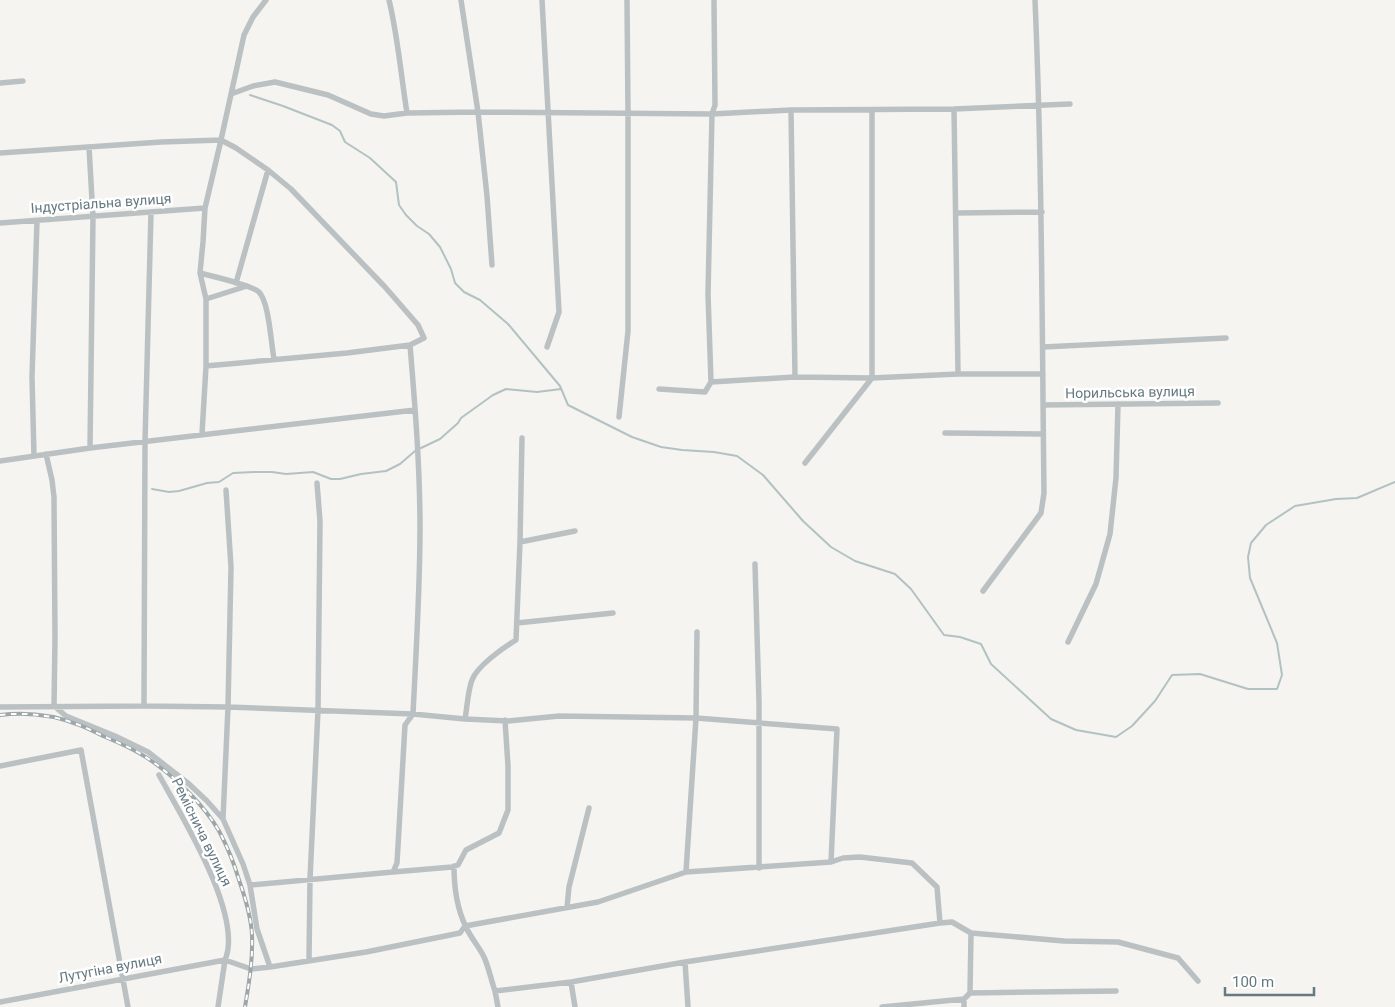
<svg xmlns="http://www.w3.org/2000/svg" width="1395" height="1007" viewBox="0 0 1395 1007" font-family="Roboto,sans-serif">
	<rect width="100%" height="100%" fill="#f5f4f1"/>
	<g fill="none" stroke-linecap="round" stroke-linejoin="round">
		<path stroke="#b2c2c3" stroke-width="2" d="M250 95 283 106 332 125 340 131 345 142 370 158 396 182 399 205 406 215 417 226 429 234 440 247 451 269 455 283 464 292 480 300 508 324 560 386 568 405 632 437 661 447 682 450 714 452 737 456 763 475 803 521 831 547 855 561 895 574 911 589 944 635 960 637 981 644 991 664 1051 719 1076 730 1116 737 1132 726 1155 701 1172 675 1200 674 1248 689H1277L1282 675 1277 643 1250 578 1248 557 1251 543 1266 525 1295 506 1336 499 1357 498 1395 482
			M421 448 440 439 458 423 461 418 493 395 506 389 537 392 561 389
			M152 489 169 492 179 491 207 483 219 482 233 473 254 472H272L286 474 313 472 331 479H340L361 474 386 471 400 464 415 451"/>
		<path stroke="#bbc1c3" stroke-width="5.5" d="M389 0C398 37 401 76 407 113
			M461 0 478 112 487 196 492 265
			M542 0 559 312 547 347
			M0 83 23 81
			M231 94 253 86 275 82 328 95 371 114 384 116 407 113 478 112 712 114 791 110 954 109 1070 104
			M954 109 958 374
			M791 110 795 377
			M89 147 93 217 90 448
			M0 153 161 142 221 140 236 148 268 170 291 189 385 287 418 325 424 338 410 345 347 353 206 366
			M956 213 1042 212
			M0 223 205 208
			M200 273C211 276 252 285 259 292 269 302 271 343 274 359
			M236 283 268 170
			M206 299 247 286
			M1043 347 1226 338
			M711 382 795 377 872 378 958 374H1043
			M659 389 705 392 711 382 708 294 712 114 715 105 714 0
			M1043 405 1218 403
			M619 417 628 331V113L627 0
			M945 433 1043 434
			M202 434 206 366V299L200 273 203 242 205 208 221 140 244 35 253 17 266 0
			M46 454 52 480 54 497 55 637 54 706 66 716 115 736 148 752 189 784 207 801 223 819 243 864 250 885 393 872 397 863 405 725 413 714C416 652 420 590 420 528 420 467 415 405 410 345
			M34 456 32 377 37 221
			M0 461 90 448 415 410
			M805 463 872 378V110
			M520 542 575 531
			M755 564 759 702V868
			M983 591 1041 513 1044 493C1042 329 1042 164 1035 0
			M517 623 613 613
			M1068 642 1096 584 1110 534 1116 478 1118 404
			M144 706 145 442 151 212
			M0 707 144 706 228 707 413 714 465 719 508 721 559 716 696 718 837 729 831 862
			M465 719C467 708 468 690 472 680 477 666 503 648 516 640L520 542 522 438
			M0 766 81 750 128 1007
			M159 775C181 815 244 916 225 960L218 1007
			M223 819 228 707 231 567 226 490
			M393 872 452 867 458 865 466 850 499 833 508 810V766L505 720
			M686 872 696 718 697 632
			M250 885 257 929 270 967
			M567 907 569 887 589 808
			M940 923 952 922 971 933 1064 941 1118 942 1178 958 1198 981
			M309 960 310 879 318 710 320 521 317 483
			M685 962 688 1007
			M571 982 575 1007
			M495 991 498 1007
			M970 993 1116 991
			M0 1002 225 960 251 969 270 967 366 952 460 933 465 926 598 902 686 872 831 862 843 858 860 857 912 863 937 887 940 923 685 962 571 982 495 991C491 980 489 968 484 957 479 947 471 938 466 927 457 909 454 886 454 866
			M882 1007 964 999
			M964 1007V999L970 993 971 933"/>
		<g stroke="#9da6a9" stroke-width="4">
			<path id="rail" d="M0 715C26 712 54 715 79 725 87 728 95 732 103 736 120 743 138 751 153 762 177 779 204 805 219 831 227 846 234 863 239 880 245 897 251 916 252 935 253 960 249 983 245 1007"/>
		</g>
		<use href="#rail" stroke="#fff" stroke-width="2" stroke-dasharray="5.5" stroke-linecap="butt"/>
	</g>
	<g text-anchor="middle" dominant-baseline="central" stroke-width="5" stroke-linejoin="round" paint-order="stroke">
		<g font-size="14" fill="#657981" stroke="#fff">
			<text transform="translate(101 203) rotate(-4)">Індустріальна вулиця</text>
			<text transform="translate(1130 392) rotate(-1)">Норильська вулиця</text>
			<text transform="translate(202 832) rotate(64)">Реміснича вулиця</text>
			<text transform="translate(110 968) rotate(-11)">Лутугіна вулиця</text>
		</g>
	</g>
	<path d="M1225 987v8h89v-8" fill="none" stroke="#657981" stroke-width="2.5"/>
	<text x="1232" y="987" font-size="15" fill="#657981" stroke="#ffffff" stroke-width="4" paint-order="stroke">100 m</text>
</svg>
